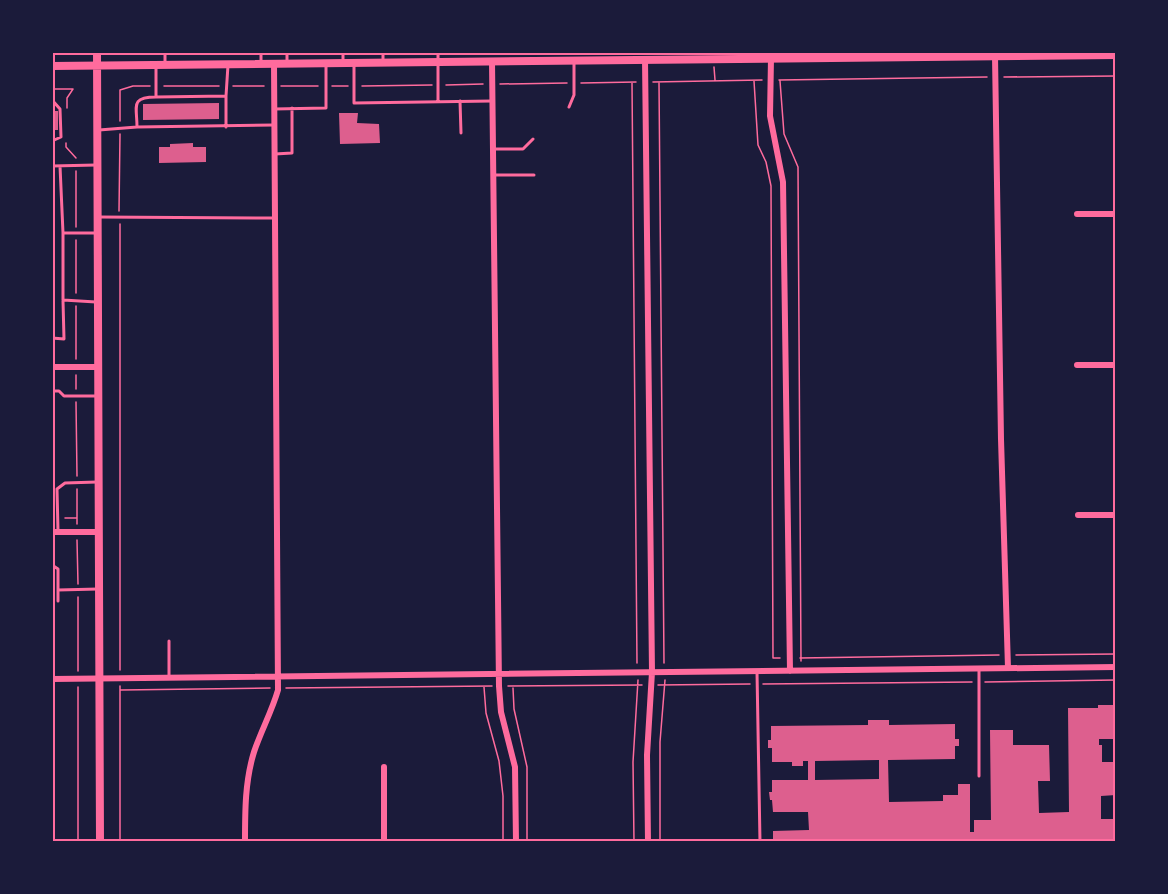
<svg xmlns="http://www.w3.org/2000/svg" width="1168" height="894" viewBox="0 0 1168 894" font-family="Jost,sans-serif">
	<rect width="100%" height="100%" fill="#1b1b3a"/>
	<path fill="#dd5f8e" fill-rule="evenodd" d="M219 103V119L143 120V104Z
		M52 111H58V130H52Z
		M339 113H358L357 123 379 124 380 143 340 144Z
		M193 143V147H206V162L159 163V147H170V144Z
		M1098 705H1116V739H1099V745H1102V762H1116V795L1101 796V819H1116V842H773V831L809 830 808 812H773L772 800H770L769 792H772V780H808V761H803V766H792V762H772V748H768V740H771V726L868 725V720H889V725L955 724V739H959V746H955V759L888 760 889 802 943 801V795H958V784H970V832H974V820H991L990 730H1013V745H1049L1050 781H1038L1039 813 1069 812 1068 708H1098ZM879 760V779L815 780V761Z"/>
	<g fill="none" stroke-linecap="round" stroke-linejoin="round">
		<path stroke="#ff6b9d" stroke-width="1.5" d="M714 67 715 80
			M1004 77 1116 76
			M779 80 987 77
			M754 81 758 145 766 162 771 186 773 658H780
			M780 81 784 134 798 167 801 661
			M653 82 762 80
			M581 83 636 82
			M632 83 637 663
			M659 83 664 663
			M500 84 567 83
			M446 85 483 84
			M164 86H219
			M233 86H264
			M281 86H318
			M332 86H348
			M362 86 432 85
			M52 89H73
			M67 108V98L73 89
			M120 121V90L133 86H150
			M66 143V147L76 158
			M119 211 120 134
			M120 224V670
			M76 227V171
			M76 293V240
			M76 306V359
			M76 375V389
			M76 402 77 476
			M77 489V524
			M65 518H76
			M77 540 78 584
			M78 597V671
			M1016 655 1116 654
			M800 658 999 655
			M985 682 1116 680
			M763 684 972 682
			M658 685 750 684
			M120 686V842
			M508 686 642 685
			M484 687 486 713 499 761 503 796V842
			M286 688 492 686
			M513 688 514 709 527 767V842
			M121 690 270 688
			M78 842V687
			M634 842 633 762 638 680
			M660 842V742L665 680"/>
		<path stroke="#ff6b9d" stroke-width="3" d="M165 52V63
			M261 52V63
			M343 52V61
			M383 52V62
			M438 52V102
			M287 63V52
			M354 64V103L492 101
			M156 66V97L226 96 228 65
			M52 100 60 109 61 137 52 141
			M460 101 461 133
			M569 107 574 95V62
			M274 109 326 108V64
			M137 127C137 106 130 97 156 97
			M226 127V96
			M99 130 137 127 274 125
			M493 149H523L533 139
			M275 154 292 153V108
			M52 166 96 165
			M60 166 63 233
			M494 175H534
			M99 217 275 218
			M96 302 63 300V233H97
			M52 338 64 339 63 301
			M52 391H59L64 396H97
			M58 531 57 489 65 483 97 482
			M52 565 58 569V601
			M58 590 98 589
			M169 641V676
			M979 669V776
			M757 672 760 842"/>
		<path stroke="#ff6b9d" stroke-width="6" d="M995 56 1001 439 1008 668
			M771 58 770 116 783 182 790 671
			M645 59 652 672 647 755 648 842
			M492 61 499 686 501 712 515 767 516 842
			M1077 214H1116
			M1077 365H1116
			M52 367H98
			M1078 515H1116
			M52 532H99
			M52 679 1116 667
			M384 767V842
			M245 842C245 811 245 781 254 752 261 731 272 711 278 690L274 63"/>
		<path stroke="#ff6b9d" stroke-width="8" d="M97 52 100 842
			M52 66 1116 55"/>
	</g>
	<rect width="1168" height="894" fill="none" stroke="#1b1b3a" stroke-width="108"/>
	<rect x="54" y="54" width="1060" height="786" fill="none" stroke="#ff6b9d" stroke-width="2"/>
</svg>
